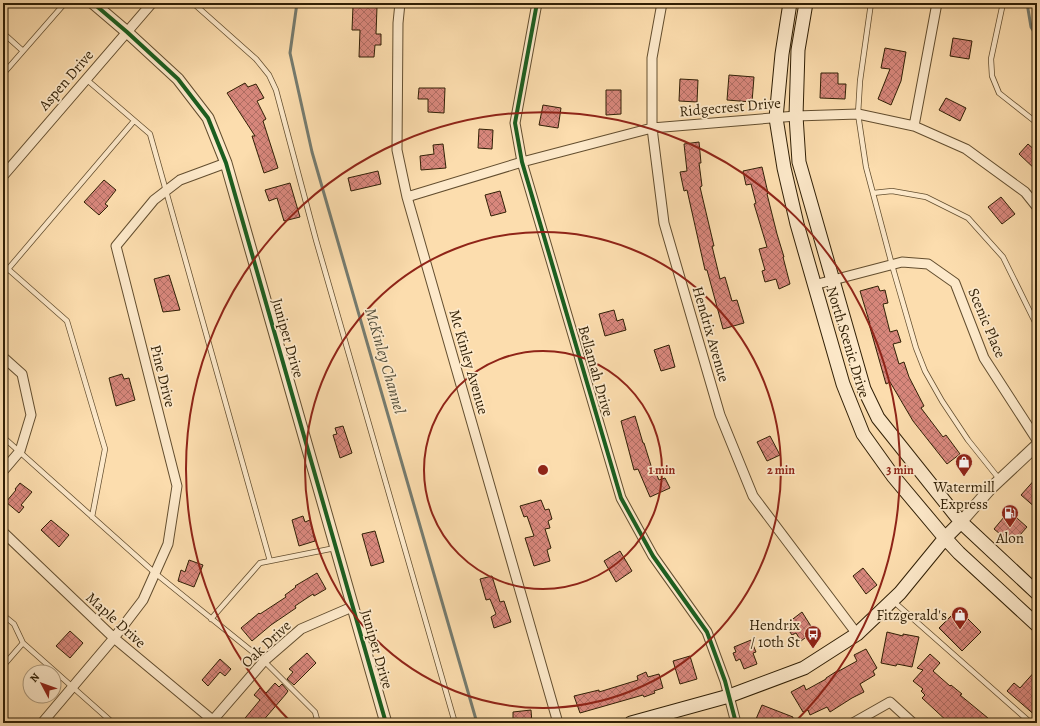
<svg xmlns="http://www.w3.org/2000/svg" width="1040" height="726" viewBox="0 0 1040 726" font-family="Alegreya,serif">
	<defs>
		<pattern id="building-cross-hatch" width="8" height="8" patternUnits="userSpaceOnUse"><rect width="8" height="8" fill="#d8877c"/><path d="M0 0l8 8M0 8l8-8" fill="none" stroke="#b06e64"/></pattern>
	</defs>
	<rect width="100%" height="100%" fill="#fcddae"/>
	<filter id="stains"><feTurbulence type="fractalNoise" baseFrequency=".005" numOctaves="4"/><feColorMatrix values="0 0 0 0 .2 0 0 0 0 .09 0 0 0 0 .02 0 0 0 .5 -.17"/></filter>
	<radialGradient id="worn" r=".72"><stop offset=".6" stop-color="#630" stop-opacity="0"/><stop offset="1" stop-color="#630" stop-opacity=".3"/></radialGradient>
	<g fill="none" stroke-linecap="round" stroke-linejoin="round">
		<path stroke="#757b6f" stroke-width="3" d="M297 3 290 53 312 152 477 723
			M1027 3 1031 27 1037 37"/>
	</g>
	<path fill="url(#building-cross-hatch)" stroke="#301f05" d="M353 6 377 7 376 34H381V45H375L374 57H359L360 30H352Z
		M953 38 972 41 969 59 950 56Z
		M885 48 906 52 901 81 891 105 878 99 890 69 881 68Z
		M821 73H838V84H846L845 99 820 98Z
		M729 75 754 77 752 102 727 100Z
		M680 79 698 80 697 102 679 101Z
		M245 83 248 87 256 84 264 98 257 101 266 119 263 121 278 168 264 173 252 136H255L227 93Z
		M419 88H445L444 113 428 112V99H418Z
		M606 90H621V114L606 115Z
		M946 98 966 108 960 121 939 110Z
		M543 105 561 108 558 128 539 125Z
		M479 129 493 130 492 149 478 148Z
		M699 142 701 163H699L702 186 700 187 714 246H712L720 279 725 277 732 301 737 300 744 323 723 329 707 270H705L687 190 684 191 680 172 687 171 684 144Z
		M443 144 446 168 421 170 420 156 434 154 433 145Z
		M1028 144 1037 152V171L1019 154Z
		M762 167 768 193 767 194 777 234 784 257H783L790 284 779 289 776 279 765 282 762 271 765 270 759 249 767 247 754 204 756 203 751 184 746 185 743 171Z
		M378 171 381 184 351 191 348 178Z
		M104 180 116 190 105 204 108 206 99 215 84 202Z
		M290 183 300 217 284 221 277 198 269 201 265 190Z
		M500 191 506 212 491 216 485 195Z
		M1001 197 1015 214 1002 224 988 207Z
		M169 275 180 310 163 312 154 279Z
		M878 286 880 291 885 290 888 303 883 304 890 332 897 330 901 342 893 344 899 364 904 362 909 377 924 406 921 408 943 437 946 435 960 454 947 464 913 421 890 382 886 384 869 324H870L860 291Z
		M614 310 617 321 623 319 626 330 605 336 599 314Z
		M669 345 675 367 661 371 654 350Z
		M122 374 124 379 129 378 135 400 116 406 109 378Z
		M635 416 643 443H644L653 472 655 471 659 480 665 478 670 488 650 497 638 469 634 470 621 421Z
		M343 426 352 453 340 458 333 435 337 434 335 428Z
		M770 436 780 455 767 461 757 442Z
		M1037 477V509L1021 495Z
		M20 483 32 492 21 505 24 507 19 513 6 502 16 490 15 489Z
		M541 500 545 510 549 509 552 519 548 521 550 528 545 529 551 548 547 550 550 561 534 566 525 538 534 536 527 516 524 517 520 506Z
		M1009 511 1027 527 1012 544 994 529Z
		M303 516 305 522 310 520 315 541 299 546 292 520Z
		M51 520 69 535 59 547 41 530Z
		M375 531 384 562 371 566 362 534Z
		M620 551 632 571 616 582 604 561Z
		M189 560 203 565 194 587 178 581 181 570 185 572Z
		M863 568 877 585 866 594 853 576Z
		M317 573 326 589 314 596 313 594 295 606 296 608 271 625 252 641 241 628 259 613 260 614 286 597 285 595 296 587 295 586Z
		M492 576 500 602 504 601 511 622 494 628 491 617 496 614 490 599 486 600 480 579Z
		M958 609 981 632 962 651 939 628Z
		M802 612 814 631 801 641 796 633 792 635 785 625Z
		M70 631 83 643 70 658 56 646Z
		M887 632 903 636V634L919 637 912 667 897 664 896 666 881 663Z
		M751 640 756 652 753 653 757 664 744 669 740 659 736 661 733 653 736 652 734 647Z
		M866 649 877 668 873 671 875 675 860 684 864 692 852 698 830 712 827 707 810 715 808 710 803 712 791 692 804 685 806 690 826 679V678L837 671V672L857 661 854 655Z
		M307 653 316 663 294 685 287 679 293 672 289 669Z
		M930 654 940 663 933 671 950 686 951 685 962 694 960 695 994 723H949L922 698 925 695 921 691 923 689 913 681 923 670 917 668Z
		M690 656 697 679 680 684 673 661Z
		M220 659 231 669 225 676 220 672 208 686 202 680Z
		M1037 669V717L1007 691 1014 683 1020 688Z
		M646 672 648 677 659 674 663 688 654 691 655 693 644 697 643 695 580 713 574 696 599 690V692L638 680 637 676Z
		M275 683 279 687 282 684 288 691 286 694 261 723H241L260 700 254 695 260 688 266 693Z
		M762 705 793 717 792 723H766L756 719Z
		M531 710 532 723H513V712Z"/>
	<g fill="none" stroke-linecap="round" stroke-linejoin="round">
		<g stroke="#634e2f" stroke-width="6">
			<path id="service" d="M193 3 256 59 269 75 276 90 316 240 455 723
				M871 3 860 81 858 114 866 167 892 265 916 348 925 371 942 401 968 440 1000 480
				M1003 3 991 59 992 76 999 93 1037 123
				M3 33 23 51
				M3 74 65 3
				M86 79 150 134 270 561
				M873 193 892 191 926 197 968 218 1003 257 1037 326
				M8 269 67 321 105 449 92 517
				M3 275 134 121
				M3 437 155 573 264 661 315 712 318 723
				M893 601 1031 723
				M3 615 14 624 23 643 113 723
				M211 619 260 563 335 548
				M3 666 23 643"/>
		</g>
		<g stroke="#634e2f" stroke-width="11">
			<path id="minor" d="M400 3 398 23 397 150 407 197 558 723
				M537 3 515 123 522 162 621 498 653 556 707 632 725 681 736 723
				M662 3 652 58V128L664 223 720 415 753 496 857 634
				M914 126 937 3
				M3 176 152 3
				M407 197 522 162 652 128 796 116 858 114 914 126 966 149 1025 192 1037 207
				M814 285 902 262 928 264 955 283 984 358 1037 440
				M3 357 22 374 31 415 20 451 3 471
				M3 532 114 638 216 723
				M213 720 264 661 301 629 352 607
				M42 723 114 638 143 600 168 544 177 486 116 246 154 200 180 180 226 163
				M853 723 890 702 913 723"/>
		</g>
		<g stroke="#634e2f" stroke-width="13">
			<path id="tertiary" d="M93 3 127 32 178 79 208 118 226 163 386 723
				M961 522 990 489 1037 445"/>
		</g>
		<g stroke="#301f05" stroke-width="15">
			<path id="secondary" d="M790 3 782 54 776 118 784 168 797 224 843 384 863 434 893 476 945 538 959 553 1037 625
				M806 3 798 50 796 116 799 162 864 389 878 418 961 522 1037 593
				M631 723 729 696 804 668 857 634 900 593 945 538 961 522"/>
		</g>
		<use href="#service" stroke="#fde9ca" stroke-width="4.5"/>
		<use href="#minor" stroke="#fde9ca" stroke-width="9"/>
		<use href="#tertiary" stroke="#fde9ca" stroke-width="11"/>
		<use href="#secondary" stroke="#fde9ca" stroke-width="13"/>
		<g stroke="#fde9ca" stroke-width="6">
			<path id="cycleway" d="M93 3 127 32 178 79 208 118 226 163 386 723
				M537 3 515 123 522 162 621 498 653 556 707 632 725 681 736 723"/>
		</g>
		<use href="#cycleway" stroke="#1b5e20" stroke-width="4"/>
	</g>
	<g fill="none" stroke="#8f2418" stroke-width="2">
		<circle cx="543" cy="470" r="119"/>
		<circle cx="543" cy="470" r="238"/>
		<path d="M291 722A357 357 0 1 1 795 722"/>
	</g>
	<defs>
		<g id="shop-pin" transform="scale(0.9)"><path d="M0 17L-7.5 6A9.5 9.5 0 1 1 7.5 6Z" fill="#8f2418" stroke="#fde9ca"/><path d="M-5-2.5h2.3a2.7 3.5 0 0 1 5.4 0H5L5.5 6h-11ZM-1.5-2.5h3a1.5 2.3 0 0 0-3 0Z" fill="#fff"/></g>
		<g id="fuel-pin" transform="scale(0.9)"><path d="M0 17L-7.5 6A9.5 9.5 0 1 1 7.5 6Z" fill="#8f2418" stroke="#fde9ca"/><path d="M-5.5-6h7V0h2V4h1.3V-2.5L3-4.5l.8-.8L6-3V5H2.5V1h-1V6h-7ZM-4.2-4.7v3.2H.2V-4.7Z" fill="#fff"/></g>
		<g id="bus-pin" transform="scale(0.9)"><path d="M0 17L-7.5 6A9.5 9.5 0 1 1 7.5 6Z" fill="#8f2418" stroke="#fde9ca"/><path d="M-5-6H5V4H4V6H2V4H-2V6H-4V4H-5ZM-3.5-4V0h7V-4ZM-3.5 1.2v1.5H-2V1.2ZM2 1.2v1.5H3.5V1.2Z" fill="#fff"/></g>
	</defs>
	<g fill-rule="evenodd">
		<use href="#shop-pin" x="964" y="462"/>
		<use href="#fuel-pin" x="1010" y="513"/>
		<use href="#shop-pin" x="960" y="615"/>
		<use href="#bus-pin" x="813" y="634"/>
	</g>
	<g text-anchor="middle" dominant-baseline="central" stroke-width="3.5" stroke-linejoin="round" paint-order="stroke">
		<g font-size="15" fill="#301f05" stroke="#fde9ca">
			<text transform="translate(66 80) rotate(-49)">Aspen Drive</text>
			<text transform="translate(730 107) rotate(-5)">Ridgecrest Drive</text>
			<text transform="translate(987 323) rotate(67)">Scenic Place</text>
			<text transform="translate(711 334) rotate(74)">Hendrix Avenue</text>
			<text transform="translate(288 338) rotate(74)">Juniper Drive</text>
			<text transform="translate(848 342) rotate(73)">North Scenic Drive</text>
			<text transform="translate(469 362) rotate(74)">Mc Kinley Avenue</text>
			<text transform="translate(596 371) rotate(74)">Bellamah Drive</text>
			<text transform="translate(163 376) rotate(76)">Pine Drive</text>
			<text transform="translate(116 620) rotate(42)">Maple Drive</text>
			<text transform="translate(266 644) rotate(-43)">Oak Drive</text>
			<text transform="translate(377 649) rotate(74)">Juniper Drive</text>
		</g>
		<g font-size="15" fill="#301f05" stroke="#fde9ca">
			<text x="964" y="487">Watermill<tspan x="964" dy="17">Express</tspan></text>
			<text x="1010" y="538">Alon</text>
			<text x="947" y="615" text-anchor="end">Fitzgerald's</text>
			<text x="800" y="625" text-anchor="end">Hendrix<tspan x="800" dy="17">/ 10th St</tspan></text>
		</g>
		<g font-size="16" font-style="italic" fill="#524d3a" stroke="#fde9ca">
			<text transform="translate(385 361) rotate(74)">McKinley Channel</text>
		</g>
	</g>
	<circle cx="543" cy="470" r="6" fill="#8f2418" stroke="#fde9ca" stroke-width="2"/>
	<g font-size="12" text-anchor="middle" font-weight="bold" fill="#8f2418" stroke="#fde9ca" stroke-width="3.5" stroke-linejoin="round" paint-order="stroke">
		<text x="662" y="474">1 min</text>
		<text x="781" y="474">2 min</text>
		<text x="900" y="474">3 min</text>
	</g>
	<rect width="1040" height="726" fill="none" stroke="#fcddae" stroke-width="16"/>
	<rect x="4" y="4" width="1032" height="718" fill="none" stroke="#301f05" stroke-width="2"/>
	<rect x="8" y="8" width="1024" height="710" fill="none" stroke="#301f05"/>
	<g transform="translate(42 684) rotate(311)"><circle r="19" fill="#fde9ca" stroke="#ab987b"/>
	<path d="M0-3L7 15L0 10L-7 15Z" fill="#8f2418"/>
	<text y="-6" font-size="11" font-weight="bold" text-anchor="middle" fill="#301f05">N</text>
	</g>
	<rect width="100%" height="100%" filter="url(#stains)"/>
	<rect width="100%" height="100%" fill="url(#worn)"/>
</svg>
